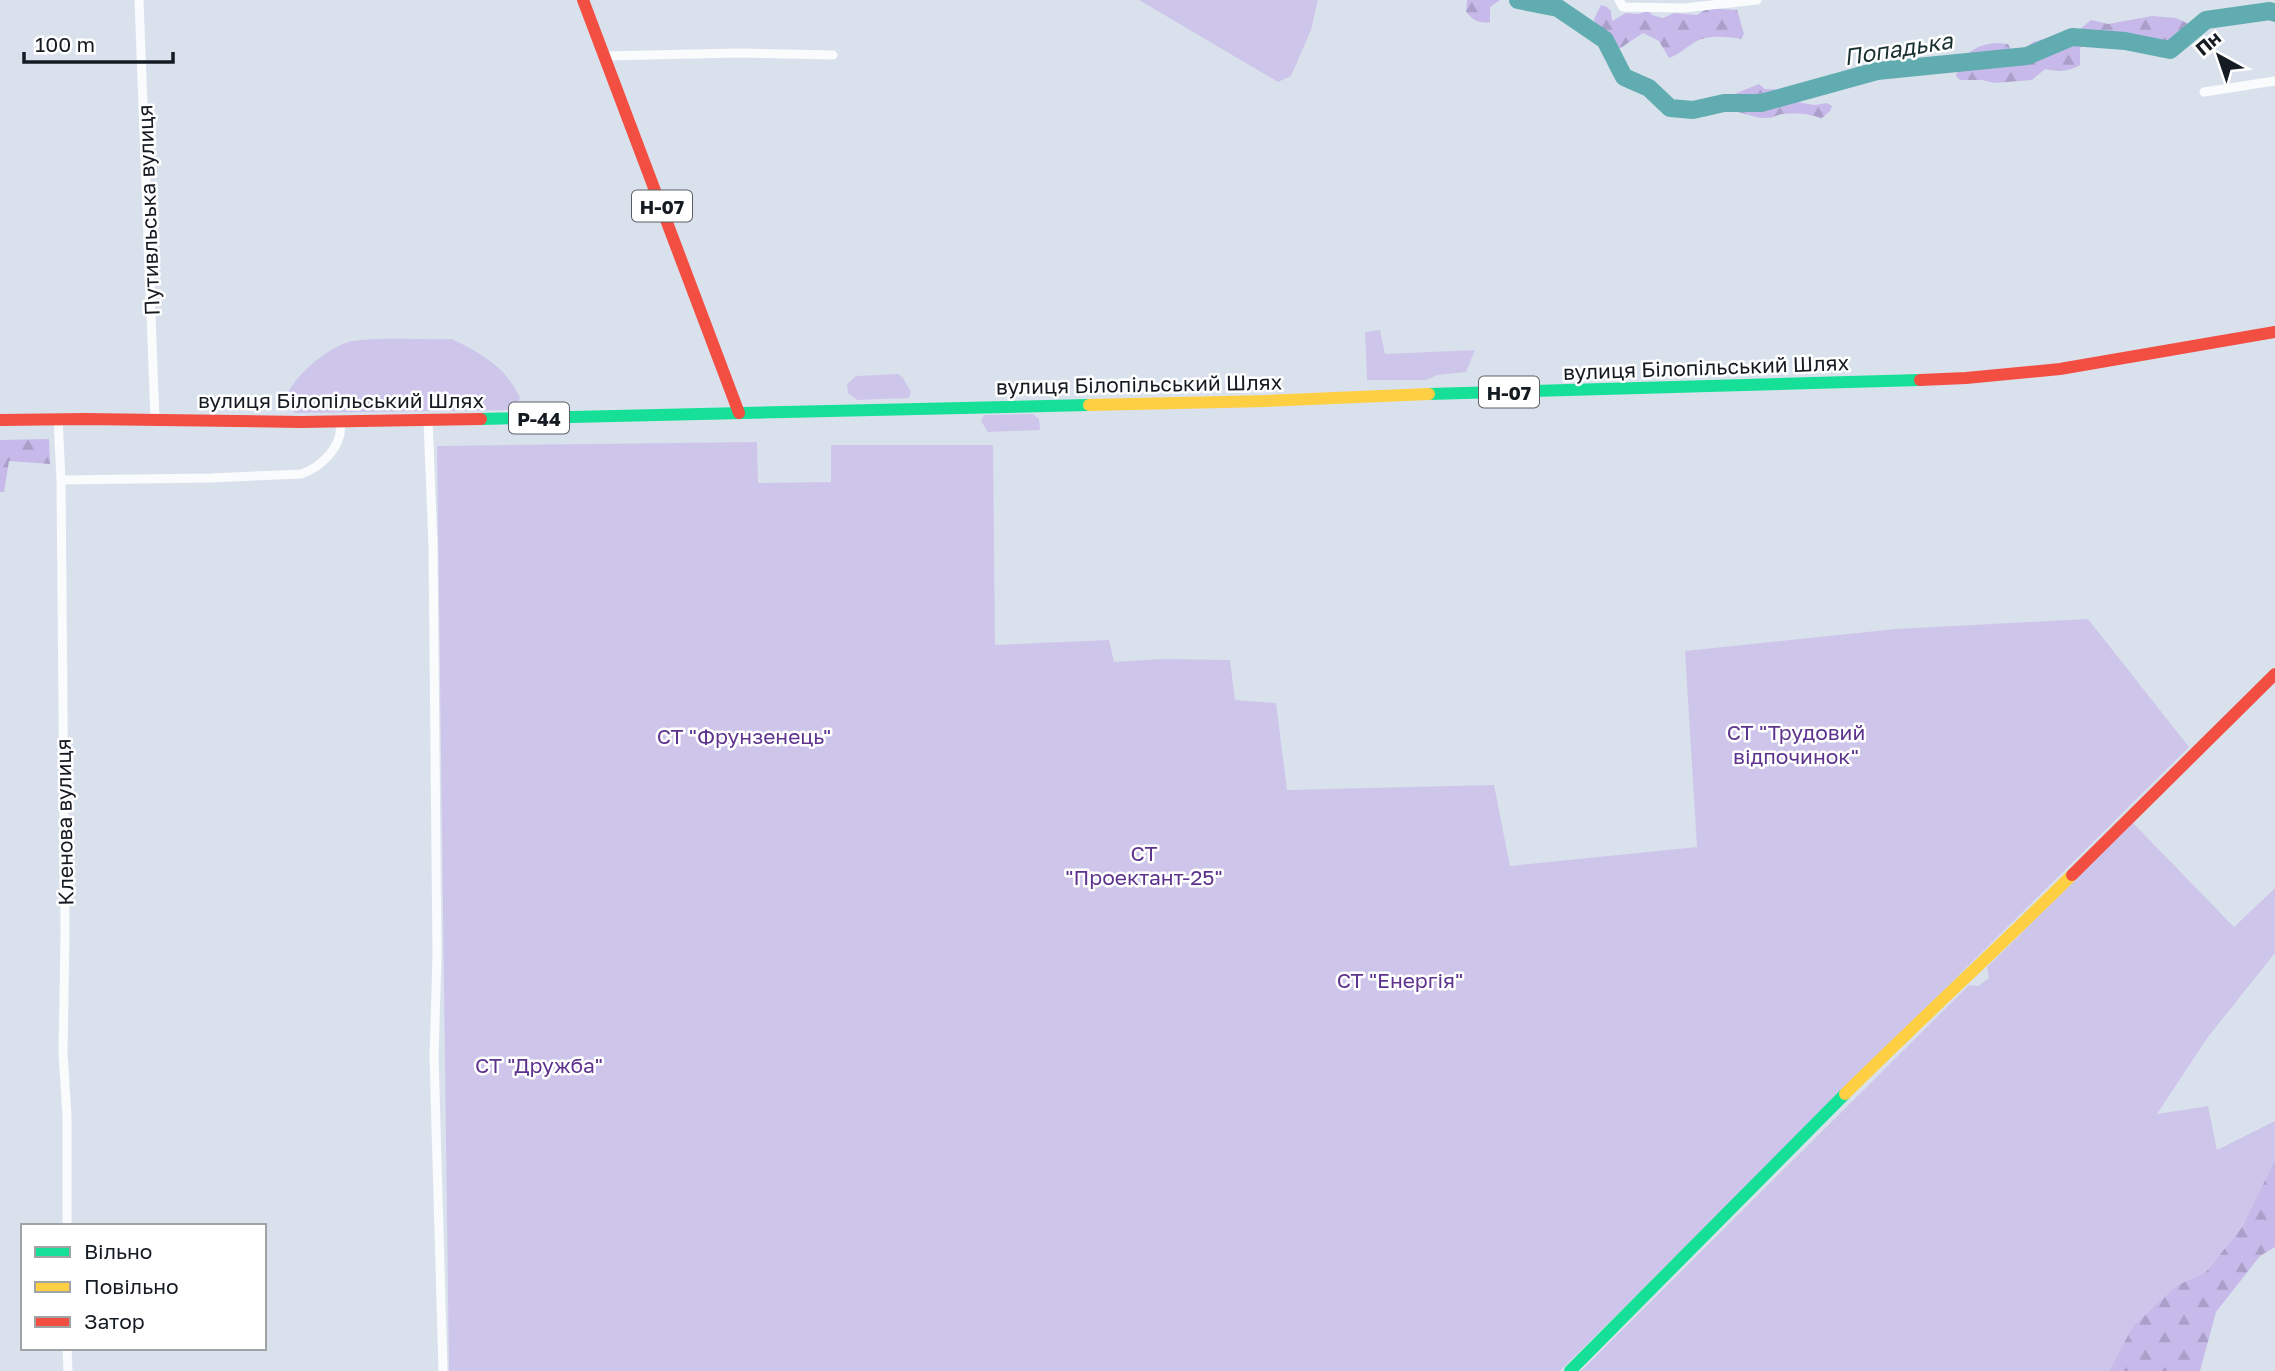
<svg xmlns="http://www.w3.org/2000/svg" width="2275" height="1371" viewBox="0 0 2275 1371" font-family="'Golos Text',sans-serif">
	<defs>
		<pattern id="forest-firs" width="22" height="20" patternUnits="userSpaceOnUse" patternTransform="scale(1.75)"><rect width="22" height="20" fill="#c7baea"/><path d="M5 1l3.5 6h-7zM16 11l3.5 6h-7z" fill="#aa9fc8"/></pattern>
	</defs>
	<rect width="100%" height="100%" fill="#d9e2ec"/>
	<path fill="#cec6ea" d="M1139 0H1318L1311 30 1291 76 1278 82Z
		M1380 330 1385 354 1475 350 1466 372 1437 375 1426 380H1367L1365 332Z
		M452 339C481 353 506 367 520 398L516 407 510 410 295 413 286 406C282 383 331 344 353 341 382 337 421 340 452 339Z
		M898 374 903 378 911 392 909 398 857 400 848 393 847 384 856 376Z
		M1033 414 1039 419 1040 430 988 432 981 421 984 415Z
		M757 442 758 483 831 482V445H993L995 645 1109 640 1114 662 1162 659 1230 660 1235 700 1276 703 1287 790 1494 785 1510 866 1697 847 1685 651 1896 629 2088 619 2189 747 1560 1371H449L437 446Z
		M2133 823 2234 927 2275 888V953L2208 1037 2157 1114 2208 1106 2217 1150 2275 1121V1160L2242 1227 2206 1272 2176 1286 2133 1326 2109 1371H1581L1969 985 1978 986 1989 978 1987 967Z"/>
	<path fill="url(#forest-firs)" d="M1467 0H1500L1490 7V22C1479 24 1473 20 1466 12Z
		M1601 5 1607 7 1611 11 1612 21 1626 13 1638 14 1648 11 1652 15 1663 18 1674 13 1697 15 1708 8 1737 10 1744 34 1741 39C1728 37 1712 35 1699 40 1689 44 1681 54 1669 58L1659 41 1643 33 1610 55 1600 41 1594 19Z
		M2152 16 2176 18 2187 23 2189 28C2169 51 2134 39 2108 36L2099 39 2095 45H2084L2080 48V65C2067 72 2060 72 2045 69L2032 80 1994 83 1982 80H1960L1956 76C1961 50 1984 40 2008 44L2011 49 2007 59 2012 63 2021 61 2028 46 2033 42 2080 29 2091 20 2108 24Z
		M1759 84 1765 89 1783 90 1796 102 1815 105 1827 103 1832 106 1830 111 1821 119C1813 113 1793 113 1783 114 1778 114 1773 118 1767 118 1753 119 1739 109 1723 111 1707 113 1712 119 1692 115V107L1709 97H1727Z
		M49 439 50 464 9 461 4 492H0V440Z
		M2275 1160V1247L2260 1256 2216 1312 2200 1371H2109L2133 1326 2176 1286 2206 1272 2242 1227Z"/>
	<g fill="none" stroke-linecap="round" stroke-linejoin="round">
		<path stroke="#60acb0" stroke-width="18" d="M1518 0 1558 8 1605 40 1624 77 1649 88 1670 108 1693 110 1724 103H1761L1877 71 2027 56 2072 37 2125 41 2170 50 2206 20 2270 11 2275 13"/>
		<path stroke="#f9fbfc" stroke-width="9" d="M139 0 155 420
			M1619 0 1623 7 1684 8 1757 0
			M605 56 737 53 833 55
			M2204 92 2275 81
			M58 418 61 480 65 935 63 1053 67 1116V1226
			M428 420 433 546 437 956 434 1056 443 1371
			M61 480 211 478 301 474C322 467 344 445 340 422
			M67 1348 68 1371"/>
		<path stroke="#16e098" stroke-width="12" d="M1429 394 1920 380
			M481 419 1089 405
			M1570 1371 1845 1094"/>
		<path stroke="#ffcf43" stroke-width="12" d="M1089 405 1267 401 1429 394
			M1845 1094C1920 1020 1997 949 2072 875"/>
		<path stroke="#f24e42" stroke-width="12" d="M583 0 739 413
			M1920 380 1966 378 2060 369 2275 332
			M0 420 86 419 301 422 481 419
			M2072 875 2275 674"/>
	</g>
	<g text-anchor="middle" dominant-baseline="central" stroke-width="5" stroke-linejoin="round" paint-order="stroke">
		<g fill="#fff" stroke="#5b5f64" stroke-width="2">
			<rect x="632" y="190.5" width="60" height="31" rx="5"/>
			<rect x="1479" y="376.5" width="60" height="31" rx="5"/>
			<rect x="509" y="402.5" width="60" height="31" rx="5"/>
		</g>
		<g font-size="19" font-weight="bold" fill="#151b22">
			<text x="662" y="206">Н-07</text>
			<text x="1509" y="392">Н-07</text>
			<text x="539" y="418">Р-44</text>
		</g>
		<g font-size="21" fill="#151b22" stroke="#fff">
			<text transform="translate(148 210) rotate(-92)">Путивльська вулиця</text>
			<text transform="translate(1706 367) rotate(-2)">вулиця Білопільський Шлях</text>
			<text transform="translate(1139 384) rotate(-1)">вулиця Білопільський Шлях</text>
			<text x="341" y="400">вулиця Білопільський Шлях</text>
			<text transform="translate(64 822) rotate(-91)">Кленова вулиця</text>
		</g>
		<g font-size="21" fill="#5d338d" stroke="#fff">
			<text x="1796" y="732">СТ "Трудовий<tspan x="1796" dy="24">відпочинок"</tspan></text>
			<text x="744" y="736">СТ "Фрунзенець"</text>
			<text x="1144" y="853">СТ<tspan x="1144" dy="24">"Проектант-25"</tspan></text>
			<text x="1400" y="980">СТ "Енергія"</text>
			<text x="539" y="1065">СТ "Дружба"</text>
		</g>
		<g font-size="23" font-style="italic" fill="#1a3131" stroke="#fff">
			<text transform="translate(1898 48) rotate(-9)">Попадька</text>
		</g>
	</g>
	<rect x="21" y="1224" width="245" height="126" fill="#ffffff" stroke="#a1a4a7" stroke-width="2"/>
	<rect x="35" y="1247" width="35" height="10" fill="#16e098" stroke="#a1a4a7" stroke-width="2"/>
	<text x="84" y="1259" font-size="21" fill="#151b22">Вільно</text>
	<rect x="35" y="1282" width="35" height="10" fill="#ffcf43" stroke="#a1a4a7" stroke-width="2"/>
	<text x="84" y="1294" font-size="21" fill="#151b22">Повільно</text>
	<rect x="35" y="1317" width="35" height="10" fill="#f24e42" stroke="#a1a4a7" stroke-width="2"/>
	<text x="84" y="1329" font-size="21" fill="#151b22">Затор</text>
	<g transform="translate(2219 56) rotate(320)" stroke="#ffffff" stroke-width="5" paint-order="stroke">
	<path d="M0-5L12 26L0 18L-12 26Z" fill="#151b22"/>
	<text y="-10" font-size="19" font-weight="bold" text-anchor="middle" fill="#151b22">Пн</text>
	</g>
	<path d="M24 52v10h149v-10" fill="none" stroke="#151b22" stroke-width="3.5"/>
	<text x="35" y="52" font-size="21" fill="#151b22" stroke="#ffffff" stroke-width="5" paint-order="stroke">100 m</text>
</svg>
